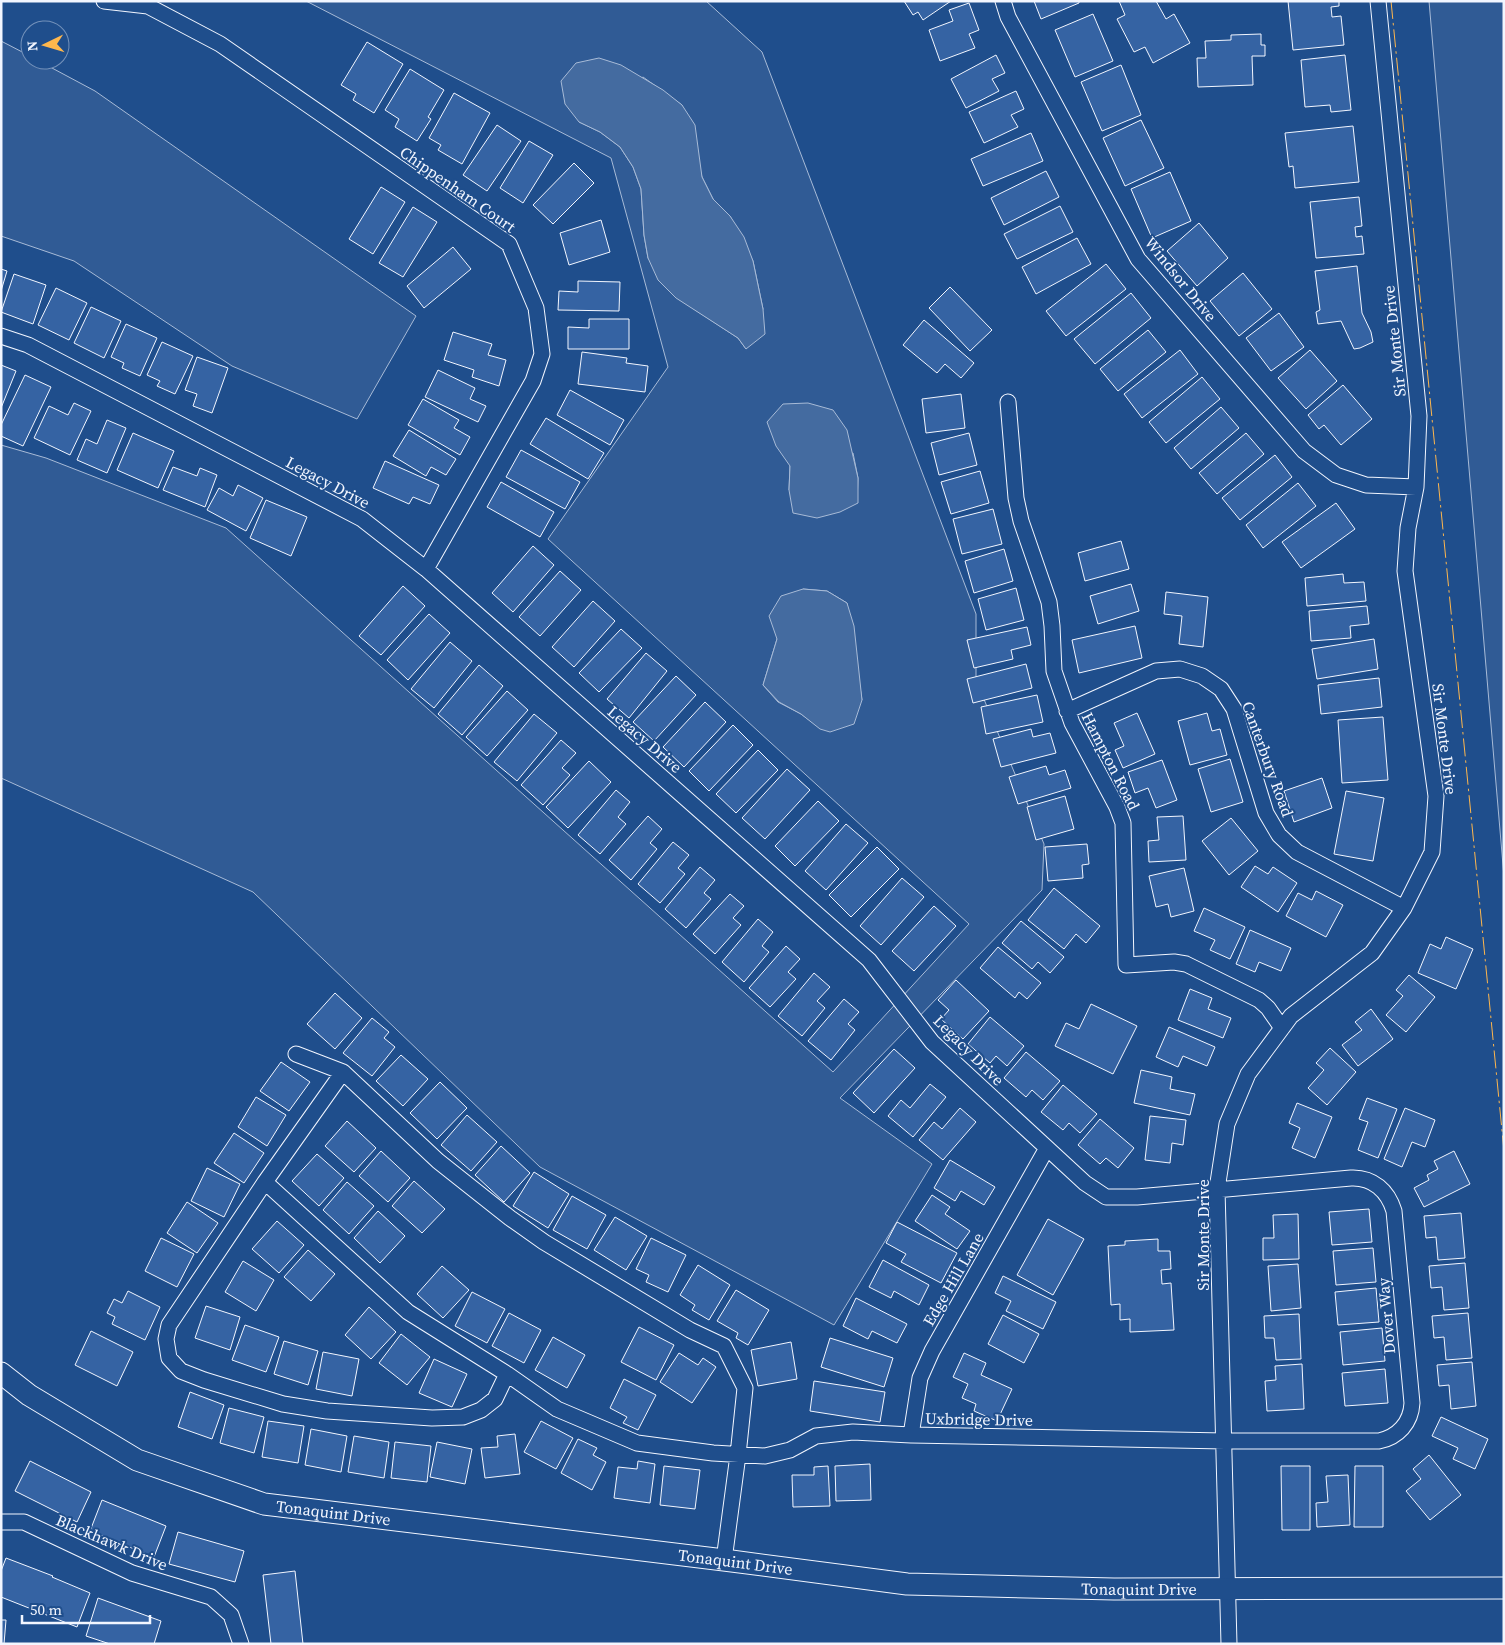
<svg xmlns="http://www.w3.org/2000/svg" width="1505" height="1645" viewBox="0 0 1505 1645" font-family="'Source Serif 4',serif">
	<rect width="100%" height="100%" fill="#1f4e8c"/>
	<path fill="#305b95" stroke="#a8bbd7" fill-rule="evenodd" d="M306 1H706L762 52 976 614V680L1044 844 1042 890 840 1098 932 1164 834 1325 540 1167 253 892 1 778V445L46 458 226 528 833 1072 969 924 548 539 668 367 611 158ZM643 77 682 105 702 177 713 199 730 216 753 261 763 309 746 349 738 338 677 298 648 258 644 235 641 189 633 167 620 147 600 132 579 122ZM853 453 858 478 857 503 789 490 790 466ZM803 589 827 591 847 603 862 700 820 728 801 714 778 702 763 685 777 639Z
		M1429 1H1504V877Z
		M1 41 30 56V60H37L95 91 416 316 357 419 232 366 74 261 1 236Z"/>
	<path fill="#446ba0" stroke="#a8bbd7" d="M599 58 621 65 663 90 682 105 695 125 702 177 713 199 730 216 744 237 753 261 763 309 765 334 746 349 738 338 676 298 658 280 648 258 644 235 641 189 633 167 620 147 600 132 579 122 565 104 561 81 576 63Z
		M808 403 833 410 847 430 858 478V503L840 512 817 518 793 513 789 490 790 466 776 446 767 422 783 404Z
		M803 589 827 591 847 603 854 626 862 700 854 724 830 732 820 729 801 714 779 702 763 685 777 639 769 616 781 596Z"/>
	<path fill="#3563a3" stroke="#f2f6ff" d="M904 1H951L923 20 918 12 913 15Z
		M1034 1H1079V3L1041 19Z
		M1156 1 1166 19 1174 14 1190 43 1153 63 1145 47 1134 52 1117 19 1125 15 1119 1Z
		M1288 1H1339V6L1331 7 1332 17 1341 16 1344 45 1293 50Z
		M969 3 979 30 969 34 975 48 940 61 929 30 953 21 949 10Z
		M1093 14 1113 61 1075 77 1055 30Z
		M1261 34V45H1265V56H1252L1253 85 1198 87 1197 58H1206L1205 41 1231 40V35Z
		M367 42 403 64 374 113 353 100 356 94 341 85Z
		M996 55 1005 73 992 79 999 91 966 108 951 79Z
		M1345 55 1351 110 1331 112 1330 105 1305 107 1301 60Z
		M1121 65 1141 115 1102 131 1081 82Z
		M410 69 444 90 428 117 431 119 417 141 395 127 399 119 385 110Z
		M1016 91 1024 109 1011 115 1018 127 984 143 969 112Z
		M454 93 490 113 462 164 438 150 441 145 429 138Z
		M1141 120 1164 168 1125 186 1103 138Z
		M497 125 521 141 487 191 463 175Z
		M1353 126 1359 182 1295 188 1293 166 1289 167 1285 133Z
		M1031 133 1043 161 983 186 971 159Z
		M529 141 553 155 523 203 500 188Z
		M574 163 594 183 553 224 533 205Z
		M1046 171 1059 197 1004 225 991 198Z
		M1170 172 1191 221 1152 238 1131 189Z
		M381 187 405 202 373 254 349 239Z
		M1359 197 1362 226 1355 227 1356 237 1362 236 1364 254 1316 258 1310 202Z
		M1060 206 1073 232 1017 259 1004 234Z
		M413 207 437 222 403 277 379 263Z
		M601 220 610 252 569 265 560 233Z
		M1199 223 1228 258 1197 286 1167 251Z
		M1077 238 1091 264 1036 294 1022 267Z
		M453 247 471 269 424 308 407 286Z
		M1106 264 1126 289 1066 336 1046 311Z
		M1357 266 1362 313 1371 332 1373 342 1360 348 1354 349 1341 321 1318 324 1316 312 1320 310 1315 271Z
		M1 269 7 271 1 291Z
		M1243 273 1272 309 1239 336 1210 301Z
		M14 274 46 285 33 324 1 312Z
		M578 281 620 282 619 311 558 310 559 291 578 292Z
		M950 287 992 330 970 351 929 308Z
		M56 288 87 303 69 340 38 325Z
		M1131 293 1151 318 1095 364 1074 339Z
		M91 307 121 321 104 358 74 343Z
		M1279 313 1304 347 1271 371 1246 338Z
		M589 319H629V349H568V327L589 328Z
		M924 320 974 363 961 378 945 364 937 373 903 345Z
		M126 324 157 338 140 376 122 368 124 363 111 357Z
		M1148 330 1166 352 1118 391 1100 369Z
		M453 332 492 344 488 355 506 360 499 386 472 377 474 370 444 360Z
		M162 342 193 356 175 394 157 386 160 381 147 375Z
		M1180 350 1198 374 1142 418 1124 394Z
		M1310 350 1337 381 1306 409 1278 378Z
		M582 352 627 358 626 363 648 366 645 392 578 384Z
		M197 357 228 368 212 413 193 406 197 394 185 390Z
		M1 365 16 371 1 408Z
		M438 370 475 388 470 399 486 406 478 422 425 397Z
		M25 375 51 387 23 446 1 436V425Z
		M1202 377 1220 399 1166 443 1149 422Z
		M1343 385 1372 419 1341 445 1324 425 1319 429 1308 415Z
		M570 390 624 420 610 445 557 415Z
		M961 394 965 428 926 433 922 399Z
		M423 399 459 420 454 428 470 437 460 455 408 425Z
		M74 403 91 411 70 455 34 438 49 406 68 415Z
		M1221 407 1239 428 1191 469 1174 448Z
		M546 418 604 453 588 479 530 444Z
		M107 420 126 428 107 473 77 460 86 439 97 444Z
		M409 430 456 459 446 475 431 467 426 476 393 456Z
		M133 433 174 451 158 488 117 470Z
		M969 433 977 465 939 475 931 443Z
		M1246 433 1264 454 1217 494 1199 473Z
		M521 450 580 482 565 509 506 477Z
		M1275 455 1292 477 1240 520 1222 498Z
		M385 461 439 485 430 504 413 497 409 504 373 488Z
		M173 467 197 476 200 468 217 475 205 507 163 490Z
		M980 471 989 503 951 514 941 482Z
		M501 482 554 512 540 537 487 507Z
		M1298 483 1316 506 1263 548 1246 525Z
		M238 485 263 498 246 531 207 510 219 488 233 496Z
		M266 500 307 517 291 556 250 538Z
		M1336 503 1355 529 1301 568 1282 542Z
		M993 509 1002 544 962 554 953 519Z
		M1121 541 1129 569 1085 581 1078 553Z
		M533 546 554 565 513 612 492 593Z
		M1004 549 1013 581 974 593 965 561Z
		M560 571 581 590 540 636 519 617Z
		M1343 574 1344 583 1364 582 1366 601 1307 606 1305 578Z
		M1131 584 1139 611 1098 624 1090 596Z
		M403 586 425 606 381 655 359 636Z
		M1016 588 1024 620 986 630 978 599Z
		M1166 592 1208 597 1203 647 1179 644 1182 616 1164 614Z
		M593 601 615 621 574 667 552 647Z
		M1367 606 1369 624 1350 626 1351 638 1311 641 1309 611Z
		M429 614 450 633 408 680 387 660Z
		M1135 626 1142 658 1079 673 1072 640Z
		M1027 627 1031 645 1011 650 1013 659 974 668 967 640Z
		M621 629 642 648 599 692 579 673Z
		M1374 639 1378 669 1317 679 1312 649Z
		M450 642 472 661 434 708 411 689Z
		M646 653 667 671 629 718 607 699Z
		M1026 664 1032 688 973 703 967 679Z
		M479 665 503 686 462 735 438 714Z
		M676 676 696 695 654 741 633 722Z
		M1379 678 1382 707 1321 714 1318 685Z
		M507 691 528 710 487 756 466 737Z
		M1037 695 1043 722 986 734 981 707Z
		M705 702 726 722 684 767 663 747Z
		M1137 713 1155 754 1123 768 1115 750 1124 746 1114 723Z
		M1207 713 1212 731 1220 729 1227 755 1190 765 1178 721Z
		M534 714 557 733 517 781 494 762Z
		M1383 717 1388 780 1342 783 1338 720Z
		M733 725 753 745 709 791 689 771Z
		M1031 729 1033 737 1050 733 1056 753 1001 767 993 739Z
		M561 740 576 753 562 768 570 775 543 805 521 785Z
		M758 750 778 770 736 813 716 794Z
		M1230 759 1243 802 1211 812 1198 769Z
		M1162 760 1177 800 1156 808 1148 788 1135 793 1128 772Z
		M589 761 611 782 568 828 546 807Z
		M1046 766 1049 775 1065 770 1071 788 1018 804 1009 777Z
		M787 769 810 790 765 839 742 818Z
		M1322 778 1332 808 1294 822 1284 791Z
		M616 790 630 802 618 817 626 824 600 854 578 835Z
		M1346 791 1384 798 1373 861 1334 854Z
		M1065 796 1074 829 1036 840 1027 807Z
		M818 801 839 821 795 866 775 846Z
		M648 816 662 829 650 843 657 849 631 880 609 860Z
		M1183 816 1186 860 1149 862 1148 841 1159 840 1157 817Z
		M1231 818 1258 851 1229 875 1202 841Z
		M846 824 868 843 826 890 805 871Z
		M673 842 689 855 678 868 685 874 660 903 638 884Z
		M1087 844 1089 864 1082 865 1083 878 1048 881 1045 847Z
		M877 847 899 869 851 917 829 895Z
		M1255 866 1268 874 1273 867 1297 883 1278 912 1241 887Z
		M700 867 715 880 704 893 711 899 686 928 665 909Z
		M1184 868 1194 911 1171 917 1168 904 1156 907 1149 876Z
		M902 878 924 897 881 945 860 926Z
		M1054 888 1100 926 1086 943 1076 934 1064 949 1028 920Z
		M1316 891 1343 905 1326 937 1286 916 1298 893 1312 900Z
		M730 894 744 906 733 918 741 925 715 954 693 934Z
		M934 906 956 926 914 971 892 951Z
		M1204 908 1245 927 1230 959 1210 950 1215 940 1194 931Z
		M758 919 773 932 762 946 769 952 744 982 722 962Z
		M1021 921 1064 957 1050 973 1038 962 1032 969 1002 943Z
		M1250 930 1291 948 1281 971 1259 962 1255 972 1236 964Z
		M1446 937 1473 949 1456 989 1418 973 1430 944 1441 949Z
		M786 946 800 959 788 972 796 979 770 1007 749 988Z
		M998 947 1041 983 1027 999 1019 992 1015 998 980 968Z
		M814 973 830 987 817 1001 825 1008 802 1036 778 1016Z
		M1409 975 1435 997 1406 1032 1386 1015 1403 996 1396 990Z
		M956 980 989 1011 963 1039 941 1019 949 1010 938 1000Z
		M1190 989 1212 998 1208 1009 1231 1018 1223 1038 1178 1020Z
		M335 993 362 1018 335 1049 307 1024Z
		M844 999 859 1012 848 1024 855 1030 831 1060 808 1041Z
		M1091 1004 1137 1026 1113 1074 1055 1046 1066 1023 1079 1029Z
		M1371 1009 1393 1039 1358 1066 1342 1045 1362 1030 1355 1022Z
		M990 1017 1024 1046 1007 1066 996 1056 990 1063 968 1044Z
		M372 1018 389 1032 384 1038 395 1047 372 1076 343 1053Z
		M1169 1027 1215 1047 1207 1066 1183 1056 1178 1067 1156 1057Z
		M1330 1048 1356 1072 1327 1105 1308 1088 1324 1070 1316 1063Z
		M894 1049 915 1068 874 1113 853 1093Z
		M1026 1052 1060 1081 1043 1100 1032 1090 1026 1097 1004 1078Z
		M401 1055 428 1079 403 1106 376 1081Z
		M281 1062 310 1082 289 1111 260 1091Z
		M1141 1070 1172 1077 1170 1089 1195 1094 1190 1115 1134 1103Z
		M440 1082 467 1108 437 1139 410 1113Z
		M930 1084 946 1097 913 1137 888 1116 901 1100 910 1108Z
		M1063 1085 1097 1114 1080 1133 1069 1123 1063 1130 1041 1112Z
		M256 1097 286 1115 267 1146 238 1127Z
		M1367 1098 1397 1109 1378 1158 1358 1150 1368 1122 1359 1119Z
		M1297 1103 1332 1117 1315 1158 1292 1148 1300 1128 1289 1123Z
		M960 1108 976 1122 943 1160 919 1140 934 1122 942 1129Z
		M1405 1108 1435 1120 1425 1147 1412 1142 1402 1167 1384 1159Z
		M467 1115 497 1142 471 1171 441 1145Z
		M1150 1116 1186 1120 1183 1145 1172 1143 1170 1163 1145 1160Z
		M1100 1119 1134 1148 1118 1168 1106 1158 1100 1164 1078 1145Z
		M347 1121 376 1148 354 1172 325 1146Z
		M234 1133 264 1153 244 1183 214 1163Z
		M501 1146 530 1173 504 1202 475 1175Z
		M381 1151 410 1178 388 1202 359 1176Z
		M1454 1151 1470 1184 1424 1207 1414 1188 1429 1180 1427 1175 1438 1169 1434 1161Z
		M317 1154 344 1178 319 1206 292 1181Z
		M950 1160 995 1187 984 1205 961 1191 955 1201 934 1188Z
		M207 1168 240 1184 224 1217 191 1201Z
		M534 1172 569 1194 548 1228 513 1206Z
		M414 1181 445 1209 422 1233 392 1206Z
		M347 1182 374 1206 349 1234 323 1210Z
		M932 1195 950 1207 945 1214 970 1231 957 1249 915 1221Z
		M572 1196 606 1215 587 1249 553 1230Z
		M187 1202 218 1223 197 1253 167 1233Z
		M1369 1209 1372 1242 1332 1245 1329 1212Z
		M378 1211 405 1236 380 1263 354 1238Z
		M1461 1213 1465 1258 1438 1260 1436 1237 1426 1238 1424 1216Z
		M1298 1214 1299 1259 1263 1260V1238H1274L1273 1215Z
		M615 1217 647 1236 626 1270 594 1250Z
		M1048 1219 1084 1239 1053 1295 1017 1275Z
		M277 1221 304 1245 279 1273 252 1249Z
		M897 1222 957 1253 941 1283 901 1262 906 1254 886 1243Z
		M161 1238 194 1254 177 1287 145 1271Z
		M651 1238 686 1255 668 1292 646 1282 649 1275 636 1269Z
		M1158 1239V1251H1170L1171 1269 1161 1270 1162 1284 1171 1283 1174 1330 1130 1332V1319L1120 1320V1304L1111 1305 1108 1246 1125 1245V1241Z
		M1373 1248 1376 1282 1336 1285 1333 1251Z
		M308 1250 335 1274 311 1301 284 1277Z
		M883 1260 929 1285 919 1305 894 1291 891 1298 869 1287Z
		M243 1261 274 1280 256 1311 225 1292Z
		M1465 1263 1469 1308 1444 1310 1442 1287 1431 1288 1429 1266Z
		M1298 1264 1301 1308 1271 1311 1268 1266Z
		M698 1265 730 1285 709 1320 692 1310 695 1305 680 1295Z
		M442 1266 469 1290 443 1318 417 1294Z
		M1003 1276 1056 1302 1043 1329 1006 1311 1011 1301 995 1293Z
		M1376 1288 1379 1322 1338 1325 1335 1292Z
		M736 1290 769 1310 748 1345 736 1338 738 1333 717 1321Z
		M128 1291 160 1307 145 1340 112 1324 115 1317 107 1313 114 1299 122 1303Z
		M472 1292 505 1309 487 1343 455 1326Z
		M856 1298 907 1324 897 1343 872 1331 868 1339 843 1326Z
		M206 1306 240 1317 230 1350 195 1338Z
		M369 1307 396 1332 371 1359 345 1335Z
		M509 1313 541 1330 524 1363 492 1346Z
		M1468 1313 1472 1358 1446 1360 1444 1337 1434 1338 1432 1316Z
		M1299 1314 1301 1359 1276 1360 1274 1338H1265L1264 1316Z
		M1003 1315 1039 1334 1024 1363 988 1344Z
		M245 1325 279 1337 266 1372 232 1360Z
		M639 1327 674 1345 656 1380 621 1362Z
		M1382 1328 1385 1361 1343 1365 1340 1332Z
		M91 1331 133 1352 117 1386 75 1365Z
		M401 1334 430 1357 407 1385 379 1363Z
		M553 1337 585 1355 567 1388 535 1370Z
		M830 1338 893 1358 884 1387 821 1367Z
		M284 1341 318 1351 308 1385 274 1374Z
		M791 1342 797 1379 758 1386 751 1350Z
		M323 1352 359 1359 352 1396 316 1389Z
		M679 1353 698 1365 703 1358 716 1367 692 1403 660 1382Z
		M964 1353 986 1363 981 1375 1012 1389 997 1421 974 1411 976 1404 962 1398 968 1384 953 1377Z
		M434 1359 467 1374 452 1407 419 1393Z
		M1472 1362 1476 1406 1451 1409 1449 1385 1439 1386 1437 1365Z
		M1302 1364 1304 1409 1267 1411 1265 1381 1276 1380 1275 1366Z
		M1385 1369 1388 1403 1345 1406 1342 1373Z
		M624 1379 656 1395 638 1430 623 1423 627 1417 610 1408Z
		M814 1381 885 1392 880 1422 810 1411Z
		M190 1392 224 1405 212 1439 178 1427Z
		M229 1408 264 1417 254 1453 220 1443Z
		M1441 1417 1488 1439 1475 1469 1453 1459 1458 1448 1432 1436Z
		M268 1421 304 1426 298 1463 262 1457Z
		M541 1421 573 1438 556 1469 524 1452Z
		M311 1429 347 1436 341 1472 305 1465Z
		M515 1434 520 1474 485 1478 481 1448 498 1447 497 1436Z
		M354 1436 389 1442 384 1478 348 1472Z
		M578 1439 597 1448 593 1455 606 1462 592 1490 561 1473Z
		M395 1442 431 1446 427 1482 391 1478Z
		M437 1442 472 1449 465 1484 430 1477Z
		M1429 1455 1461 1495 1430 1520 1406 1491 1421 1479 1413 1469Z
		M30 1461 91 1492 77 1522 15 1491Z
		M638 1461 655 1464 650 1503 614 1498 618 1467 637 1469Z
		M870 1464 871 1500 836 1501 835 1466Z
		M664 1466 700 1470 695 1509 660 1505Z
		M828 1466 830 1506 793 1507 792 1475H814V1467Z
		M1281 1466H1310V1530H1282Z
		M1355 1466H1383V1527H1354Z
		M1348 1475 1350 1525 1317 1527 1316 1503 1328 1502 1326 1476Z
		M102 1500 166 1526 154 1557 90 1531Z
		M178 1532 244 1551 235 1582 169 1564Z
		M6 1558 53 1576 52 1577 90 1593 77 1627 1 1597V1571Z
		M295 1571 303 1644H271L263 1575Z
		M98 1598 161 1621 154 1644H110L86 1636Z
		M1 1620H6L4 1644H1Z"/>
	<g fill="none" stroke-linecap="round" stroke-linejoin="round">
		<g stroke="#f2f6ff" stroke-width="17">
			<path id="street" d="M104 1 148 6 220 44 509 244 536 308 542 354 533 381 426 569
				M1003 1 1008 17 1138 259 1304 451 1336 475 1366 485 1416 487
				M1 336 28 345 362 519 426 569 869 960 932 1042 1085 1183 1106 1197H1137L1351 1178C1373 1177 1388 1191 1394 1211L1412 1403C1411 1423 1398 1437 1379 1441H1225L911 1435 853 1432 816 1436 790 1450 765 1456 713 1453 637 1443 557 1409 507 1374 408 1312 265 1182
				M1008 402 1016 498 1021 521 1049 602 1052 626 1054 671 1072 723 1117 807 1123 823 1126 965 1174 962 1186 964 1259 1000 1268 1008 1282 1028
				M1067 711 1156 671 1180 669 1202 676 1221 689 1234 709 1266 813 1279 835 1297 852 1404 908
				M296 1054 343 1072 438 1161 510 1218 544 1242 690 1330 724 1346 745 1388 738 1455 724 1560
				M343 1072 265 1182 169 1325 166 1339 169 1358 181 1371 204 1380 283 1404 327 1411 432 1418 463 1417 481 1410 495 1399 507 1374
				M911 1435 920 1378 932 1351 1047 1148
				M1 1522H24L132 1573 211 1597 231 1615 241 1644
				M1229 1644 1217 1189 1227 1124 1248 1074 1291 1016 1372 953 1404 908 1432 852 1436 796 1405 571 1408 528 1416 487 1419 416 1378 1"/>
		</g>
		<g stroke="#f2f6ff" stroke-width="23">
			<g id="secondary">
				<path id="s1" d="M1 1373 29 1395 137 1460 264 1504 724 1560 907 1584 1114 1589 1504 1588"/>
			</g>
		</g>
		<use href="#street" stroke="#1f4e8c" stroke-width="15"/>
		<use href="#secondary" stroke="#1f4e8c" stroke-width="21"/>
		<path stroke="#ffb74d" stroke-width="1" stroke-dasharray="18 4 2.5 4" stroke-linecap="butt" d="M1391 1 1504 1151"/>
	</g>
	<g text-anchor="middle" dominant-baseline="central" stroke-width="4" stroke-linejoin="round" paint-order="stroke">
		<g font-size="16" fill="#f2f6ff" stroke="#1f4e8c">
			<text transform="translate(458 189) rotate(35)">Chippenham Court</text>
			<text transform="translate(1181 279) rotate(51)">Windsor Drive</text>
			<text transform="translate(1394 341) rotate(-96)">Sir Monte Drive</text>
			<text transform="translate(328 482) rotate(28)">Legacy Drive</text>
			<text transform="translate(645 739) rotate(41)">Legacy Drive</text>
			<text transform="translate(1445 739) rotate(83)">Sir Monte Drive</text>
			<text transform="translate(1268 759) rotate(70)">Canterbury Road</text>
			<text transform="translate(1111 761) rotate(63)">Hampton Road</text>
			<text transform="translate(969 1050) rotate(45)">Legacy Drive</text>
			<text transform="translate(1203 1235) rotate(-90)">Sir Monte Drive</text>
			<text transform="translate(953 1279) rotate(-60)">Edge Hill Lane</text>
			<text transform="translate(1386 1316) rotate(-95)">Dover Way</text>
			<text transform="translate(979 1419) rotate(1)">Uxbridge Drive</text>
			<text stroke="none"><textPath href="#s1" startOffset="366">Tonaquint Drive</textPath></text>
			<text transform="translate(112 1542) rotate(23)">Blackhawk Drive</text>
			<text stroke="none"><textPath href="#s1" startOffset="771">Tonaquint Drive</textPath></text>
			<text stroke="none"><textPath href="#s1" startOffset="1176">Tonaquint Drive</textPath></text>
		</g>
	</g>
	<rect width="1505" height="1645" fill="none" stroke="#f2f6ff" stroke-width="5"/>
	<g transform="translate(45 45) rotate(265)"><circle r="24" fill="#1f4e8c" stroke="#7391ba"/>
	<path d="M0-4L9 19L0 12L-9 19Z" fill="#ffb74d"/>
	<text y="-8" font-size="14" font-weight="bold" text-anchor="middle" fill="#f2f6ff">N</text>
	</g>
	<path d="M22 1615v8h128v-8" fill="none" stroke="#f2f6ff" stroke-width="2.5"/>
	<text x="30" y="1615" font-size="15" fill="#f2f6ff" stroke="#1f4e8c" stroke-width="4" paint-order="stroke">50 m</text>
</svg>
